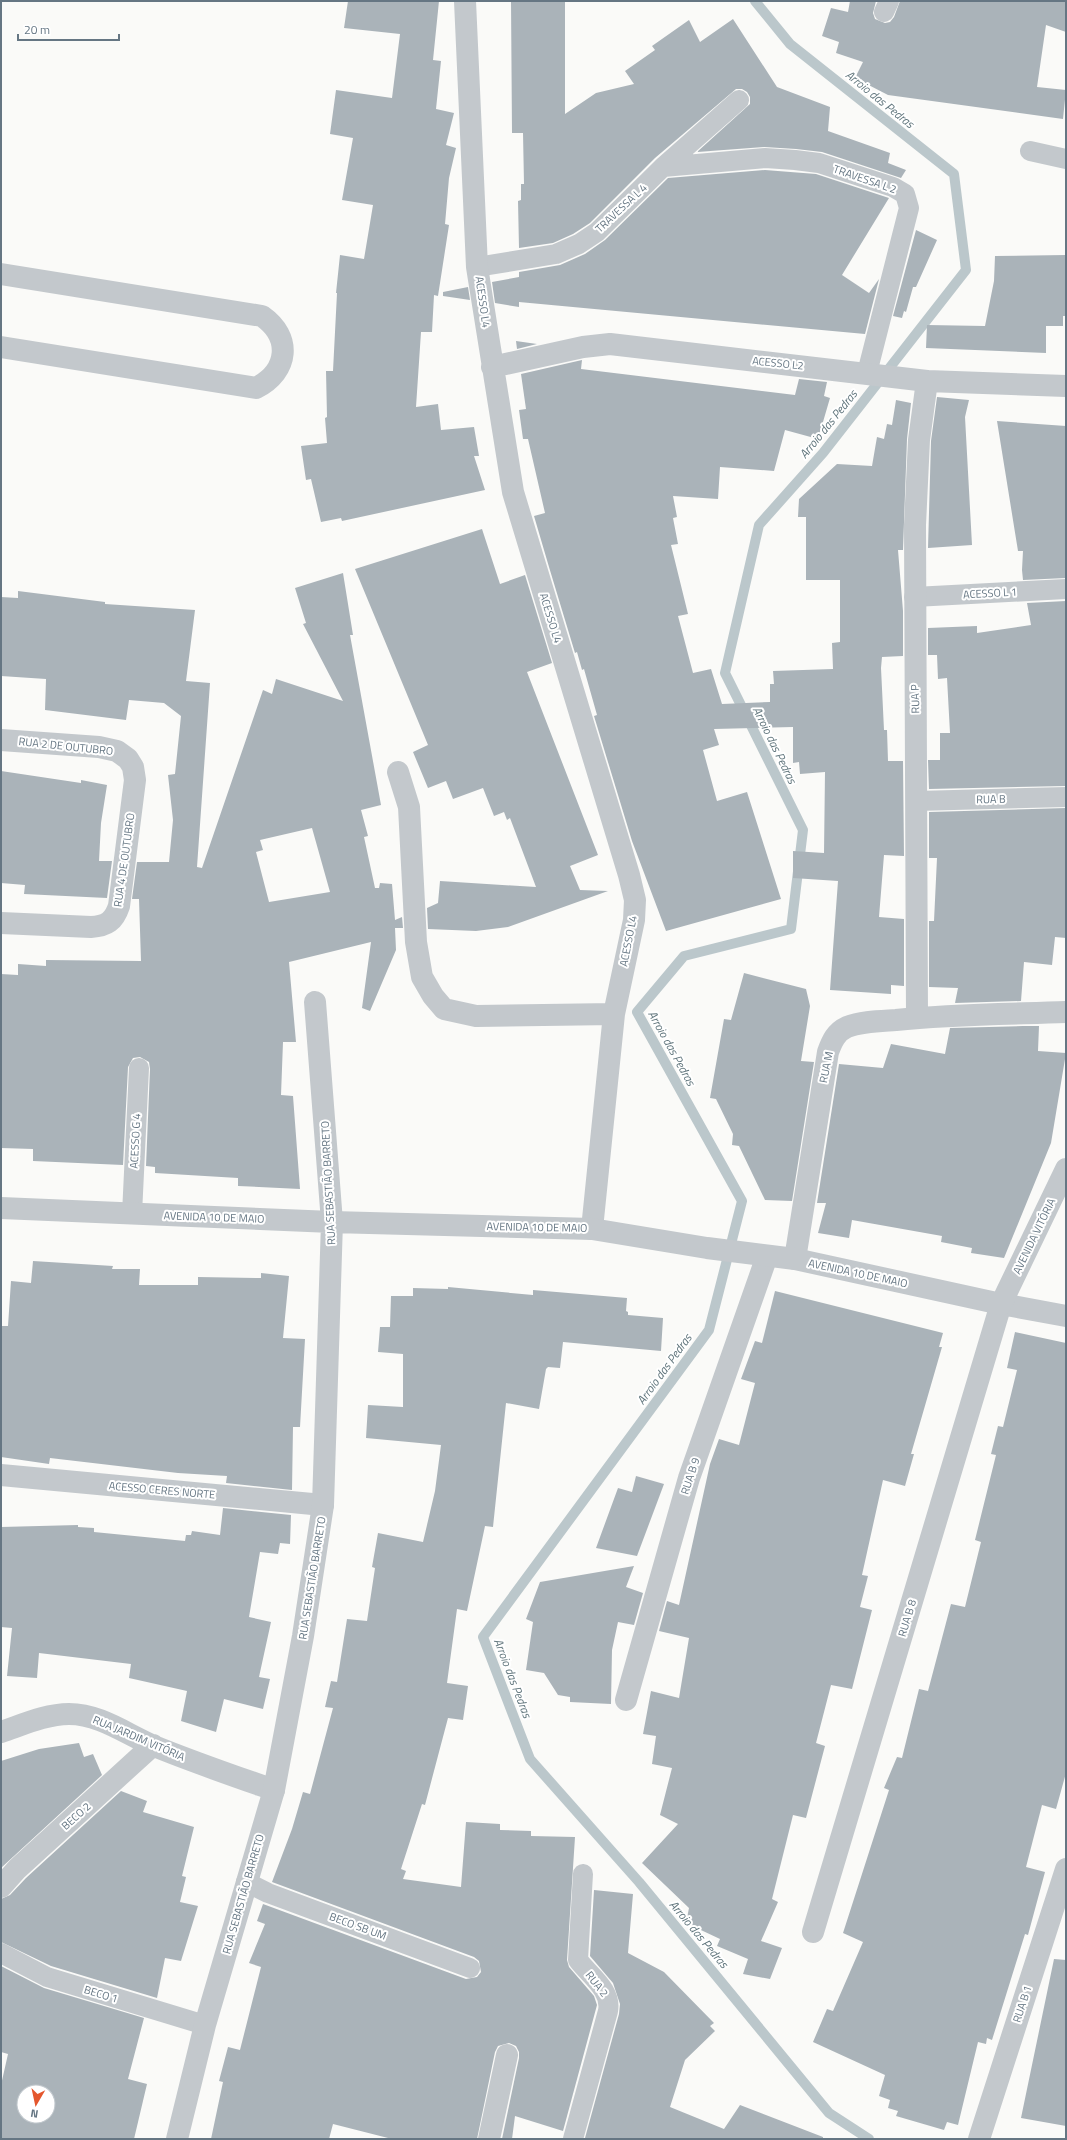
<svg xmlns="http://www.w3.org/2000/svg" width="1067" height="2140" viewBox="0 0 1067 2140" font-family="'Titillium Web',sans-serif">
	<rect width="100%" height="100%" fill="#fafaf8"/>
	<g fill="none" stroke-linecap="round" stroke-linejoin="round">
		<path stroke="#bbc7cb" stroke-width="10" d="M755 1 790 44 954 174 966 270 823 453 759 525 725 673 803 830 791 929 684 956 637 1012 742 1201 709 1330 483 1637 530 1759 639 1882 829 2113 869 2139"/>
	</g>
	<path fill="#aab3b9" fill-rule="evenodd" d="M348 1H439L433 60 441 61 436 109 454 113 446 145 456 148 449 178 445 224 449 225 438 296 434 295 432 332H421L416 407 438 404 441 430 474 427 479 456H474L485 490 342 521 341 518 321 522 311 479 306 480 301 446 327 443 325 418 327 417 326 371H333L337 293H336L340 255 364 259 373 205 342 200 353 138 330 134 336 90 392 98 400 34 344 28Z
		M511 1H565V114L596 93 634 84 625 71 655 50 652 46 689 20 700 42 733 19 777 87 830 107 828 131 890 153 888 163 906 170 901 178 822 152 796 149 764 147 697 152 750 104V97L747 92 742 89H736L655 158 590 223 573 234 553 243 519 248 518 201 521 200V184H524L523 133H512Z
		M850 1H876L873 13 875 19 885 23 890 22 894 17 900 1H1066V32L1046 25 1037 87 1066 90 1063 119 888 95 855 78 863 62 836 53 839 42 822 36 831 8 848 12Z
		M765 170 816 174 889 198 842 275 869 293 879 279 865 334 519 302V307L495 303 492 282 519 277V272L560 265 585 254 605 240 668 178Z
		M916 230 937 240 916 287H913L906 312 904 311 902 318 893 316Z
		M1066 255V316H1063V326H1046V353L926 348 927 325 985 326 994 281 995 256Z
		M468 287 470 300 443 296V292Z
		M516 341 537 344 517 349Z
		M582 360 581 369 795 395 799 379 827 382 824 396 830 398 818 439 785 430 774 471 720 467 718 499 673 496 677 517 673 518 678 544 671 545 688 614 678 616 693 673 711 669 722 704 770 702V684H774L773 671 833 669 832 643 840 642V580H806V517H798L799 499 837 464 872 466 877 437 884 439 887 424 892 425 896 400 911 403 907 439 903 550H898L903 611V656L882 657 881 668 884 730H887L888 761H903L904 856 884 855 879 917 904 919V986L891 985V994L830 990 838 881 793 878V851L824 853 825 772 800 774 799 762 793 763V727L714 729 719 745 703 750 717 801 747 792 781 899 666 931 632 841 594 716 597 715 584 669 582 670 577 652 575 653 549 567 534 516 545 513 528 439H523L519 410 526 409 521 374Z
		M937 397 969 400 965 417 972 545 928 548 931 441Z
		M997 421 1066 426V578L1023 580 1022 570 1023 551H1018Z
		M482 529 500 584 525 575 552 663 527 672 598 855 570 866 580 890 608 891 508 927 476 931 428 929 427 908 438 903 440 881 536 887 510 818 507 820 504 812 494 816 483 788 453 799 446 781 428 788 413 752 428 745 355 569Z
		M343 573 353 635H350L381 805 361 810 368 836 364 837 375 888H379L380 883 392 884 395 920 402 917 403 928H395L396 950 370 1011 362 1008 371 942 289 962 296 1042H283L281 1095 293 1096 300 1189 238 1186V1178L155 1173V1167L146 1166 150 1069 149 1062 140 1057 133 1058 128 1067 123 1165 33 1161V1149L1 1148V974L18 975V964L46 966V960L141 961 139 899H132L137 862H169L173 820 168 775 175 774 181 716 164 703 129 700 126 720 45 710 46 679 1 676V597L18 598V591L105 602V604L195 610 186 681 210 683 197 867 202 868 263 690 272 694 276 679 343 701 303 624 306 623 295 588ZM312 828 330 892 269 902 256 852 263 850 260 840Z
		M1066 601V786L929 789 928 760H940V733H950L947 678 938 679 937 655H928V628L977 626V633L1031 625 1027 603Z
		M1 771 81 783V780L107 785 101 823 99 861H112L107 898 24 894 25 885 1 883Z
		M1066 808V938L1055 937 1052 965 1024 962 1021 1001 955 1003 958 988 929 987V921H934L937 858H929V812Z
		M744 973 806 989 810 1006 801 1061 814 1062 792 1201 765 1200 739 1146 732 1145 733 1134 716 1099 710 1098 724 1019 731 1020Z
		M1023 1026H1039L1038 1051 1066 1053 1051 1143 1004 1258 971 1253 972 1248 941 1242 942 1236 852 1220 849 1238 818 1233 826 1203H817L839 1064 883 1068 891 1044 945 1054 950 1028Z
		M33 1261 113 1266 112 1269H140L139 1285H198V1277L261 1278V1273L289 1276 283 1338 305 1339 300 1427H293L292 1490 226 1483 227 1476 178 1473 50 1458 49 1464 1 1457V1326H8L11 1281 31 1283Z
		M448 1287 533 1295V1290L627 1298 626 1311 628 1312V1315L663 1318 661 1351 563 1342 560 1368 548 1367 546 1369 539 1409 506 1403 493 1527 485 1526 467 1611 457 1609 447 1683 468 1686 463 1720 448 1718 425 1805 422 1804 401 1869 406 1871 403 1879 461 1887 466 1822 500 1824V1830L531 1831V1836L575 1837 567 1960 569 1967 594 1996 597 2005 563 2131 515 2116 512 2139H502L519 2058V2052L516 2046 509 2043 498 2046 495 2052 477 2139H392L333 2124 329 2139H211L223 2082 219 2081 228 2047 240 2050 261 1967 249 1963 265 1924 257 1921 263 1904 466 1979 477 1977 481 1972 479 1961 474 1957 272 1882 292 1829 303 1792 310 1794 333 1708 325 1707 331 1681 337 1682 347 1619 367 1621 375 1568 372 1567 378 1533 423 1542 435 1491 441 1445 366 1438 368 1405 403 1407V1354L378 1352 380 1327H390L391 1296H413V1288L448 1289Z
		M775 1291 943 1333 939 1347H942L911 1454H914L905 1486 883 1480 862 1575 868 1576 860 1607 872 1610 852 1689 831 1685 816 1743 825 1746 806 1818 793 1815 772 1899 778 1902 761 1941 782 1948 770 1979 743 1974 748 1959 717 1946 720 1939 686 1923 689 1908 642 1863 678 1824 660 1815 672 1768 652 1764 656 1736 643 1734 651 1691 679 1698 689 1638 659 1631 667 1601 679 1605 710 1464 719 1439 739 1445 755 1383 741 1379 755 1341 762 1343Z
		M1015 1332 1066 1343V1773L1056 1809 1042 1805 1026 1867 1045 1872 1028 1935 1025 1934 992 2040 987 2038 986 2044 978 2042 958 2125 947 2122 944 2130 896 2116 898 2111 888 2108 890 2100 879 2096 885 2075 813 2042 827 2009 833 2011 863 1942 843 1933 889 1790 884 1788 897 1757 902 1758 919 1689 928 1691 951 1604 965 1607 981 1542 975 1540 996 1455 991 1454 998 1426 1003 1427 1017 1370 1007 1368Z
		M636 1476 664 1484 637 1556 596 1548 618 1488 632 1492Z
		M223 1508 291 1515 290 1544 280 1543 278 1554 260 1552 249 1617 271 1622 259 1677 270 1679 263 1709 224 1699 216 1732 181 1721 187 1691 129 1678 131 1664 39 1653 37 1678 7 1676 12 1628 1 1627V1527L78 1525V1527L94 1528V1532L185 1541 186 1535H191L192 1531 220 1535Z
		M634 1566 626 1587 643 1593 634 1625 618 1622 612 1650 611 1704 570 1702V1697L558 1695 544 1673 526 1670 533 1622 526 1619 540 1582Z
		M79 1743 84 1757 93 1754 102 1775 1 1868V1761L39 1749Z
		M121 1791 147 1801 143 1812 194 1827 182 1876 186 1877 180 1902 198 1906 181 1961 165 1958 157 1998 51 1966 1 1942V1899L10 1895 26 1878Z
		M594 1890 633 1894 628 1953 664 1972 714 2023 710 2026 715 2031 685 2060 670 2107 724 2129 740 2105 823 2137V2139L585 2138 619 2014 620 2004 613 1983 590 1956Z
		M1054 1959 1066 1960V2126L1021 2118Z
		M1 1966 44 1988 144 2018 128 2079 147 2084 134 2139H1V2085L8 2054 1 2052ZM24 2092H48V2116H24Z"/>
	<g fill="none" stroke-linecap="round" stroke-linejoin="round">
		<path stroke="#c3c8cc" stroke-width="20" d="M884 12 889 1
			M1030 151 1066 159
			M663 167 765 158 795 160 819 163 893 187 905 194 909 208 867 373
			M477 267 556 254 579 244 597 232 663 167 739 100
			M914 597 1066 589
			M917 801 1066 797
			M132 1214 139 1068
			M246 1882 268 1893 470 1968
			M1 1953 47 1977 205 2025
			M573 2139 608 2011C612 1990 590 1976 578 1960L583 1874"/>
		<path stroke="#c3c8cc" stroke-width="22" d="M465 1 477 267 513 492 629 875 635 900 634 920 614 1014 592 1229
			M1 274 262 316C292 337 289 371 256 388L1 347
			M492 367 583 347 610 344 927 381 1066 386
			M1 740 99 747 117 751 128 759 133 767 135 780 119 906C114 921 107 926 91 927L1 923
			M398 772 409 807 416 942 422 977 433 996 444 1009 476 1016 614 1014
			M315 1002 332 1222
			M917 1017 915 525 919 440 927 381
			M795 1259 828 1052C832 1041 836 1032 847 1027 862 1021 880 1021 896 1020 952 1014 1009 1014 1066 1012
			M1 1475 323 1505
			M626 1700 689 1478 767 1256
			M1 1732C22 1725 46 1714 69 1714 100 1714 126 1734 154 1746 193 1762 234 1776 274 1790
			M1 1887 17 1869 153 1745
			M813 1932 1001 1304 1066 1316
			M489 2139 507 2055
			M979 2139 1066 1869"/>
		<path stroke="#c3c8cc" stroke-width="22" d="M1 1208 332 1222 592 1229 707 1248 795 1259 1001 1304 1066 1169
			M177 2139 205 2025 274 1790 303 1636 323 1505 332 1222"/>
	</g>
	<g text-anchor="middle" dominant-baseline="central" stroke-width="4" stroke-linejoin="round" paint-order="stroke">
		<g font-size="11" fill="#657683" stroke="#fff">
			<text transform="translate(865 179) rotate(19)">TRAVESSA L 2</text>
			<text transform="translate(621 208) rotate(-43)">TRAVESSA L 4</text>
			<text transform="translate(483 302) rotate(82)">ACESSO L4</text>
			<text transform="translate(778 363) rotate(6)">ACESSO L2</text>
			<text transform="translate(990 593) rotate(-3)">ACESSO L 1</text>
			<text transform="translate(551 618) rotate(73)">ACESSO L4</text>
			<text transform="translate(915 699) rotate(-91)">RUA P</text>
			<text transform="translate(66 746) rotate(6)">RUA 2 DE OUTUBRO</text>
			<text transform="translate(991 799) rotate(-1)">RUA B</text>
			<text transform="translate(124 860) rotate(-82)">RUA 4 DE OUTUBRO</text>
			<text transform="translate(628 941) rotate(-79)">ACESSO L4</text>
			<text transform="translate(826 1067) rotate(-79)">RUA M</text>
			<text transform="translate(135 1141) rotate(-87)">ACESSO G 4</text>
			<text transform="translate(328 1183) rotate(-93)">RUA SEBASTIÃO BARRETO</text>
			<text transform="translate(214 1217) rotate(2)">AVENIDA 10 DE MAIO</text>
			<text transform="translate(537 1227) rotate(1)">AVENIDA 10 DE MAIO</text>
			<text transform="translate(1034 1236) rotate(-64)">AVENIDA VITÓRIA</text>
			<text transform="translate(858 1273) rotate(12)">AVENIDA 10 DE MAIO</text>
			<text transform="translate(690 1476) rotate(-72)">RUA B 9</text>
			<text transform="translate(162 1490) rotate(5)">ACESSO CERES NORTE</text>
			<text transform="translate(312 1578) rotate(-81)">RUA SEBASTIÃO BARRETO</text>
			<text transform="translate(907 1618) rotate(-73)">RUA B 8</text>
			<text transform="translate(139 1738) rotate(23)">RUA JARDIM VITÓRIA</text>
			<text transform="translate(76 1816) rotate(-42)">BECO 2</text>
			<text transform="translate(243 1894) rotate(-74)">RUA SEBASTIÃO BARRETO</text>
			<text transform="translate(358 1926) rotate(20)">BECO SB UM</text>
			<text transform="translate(597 1984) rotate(52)">RUA 2</text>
			<text transform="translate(101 1994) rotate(17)">BECO 1</text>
			<text transform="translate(1022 2004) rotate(-72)">RUA B 1</text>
		</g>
		<g font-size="12" font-style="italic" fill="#60757c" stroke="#fff">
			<text transform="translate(880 99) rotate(39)">Arroio das Pedras</text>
			<text transform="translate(828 424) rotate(-51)">Arroio das Pedras</text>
			<text transform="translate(775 745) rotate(64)">Arroio das Pedras</text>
			<text transform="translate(672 1048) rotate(61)">Arroio das Pedras</text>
			<text transform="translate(664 1369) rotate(-54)">Arroio das Pedras</text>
			<text transform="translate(513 1678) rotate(69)">Arroio das Pedras</text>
			<text transform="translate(699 1934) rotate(50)">Arroio das Pedras</text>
		</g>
	</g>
	<rect width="1067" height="2140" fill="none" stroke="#657683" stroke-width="4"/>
	<g transform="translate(36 2104) rotate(189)"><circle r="19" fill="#ffffff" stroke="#c1c8cd"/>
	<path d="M0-3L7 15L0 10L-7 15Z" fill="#e4572e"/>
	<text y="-6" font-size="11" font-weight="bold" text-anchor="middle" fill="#657683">N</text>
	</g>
	<path d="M18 34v6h101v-6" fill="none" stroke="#657683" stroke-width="2"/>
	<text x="24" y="34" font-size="12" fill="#657683" stroke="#ffffff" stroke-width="3" paint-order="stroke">20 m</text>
</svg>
